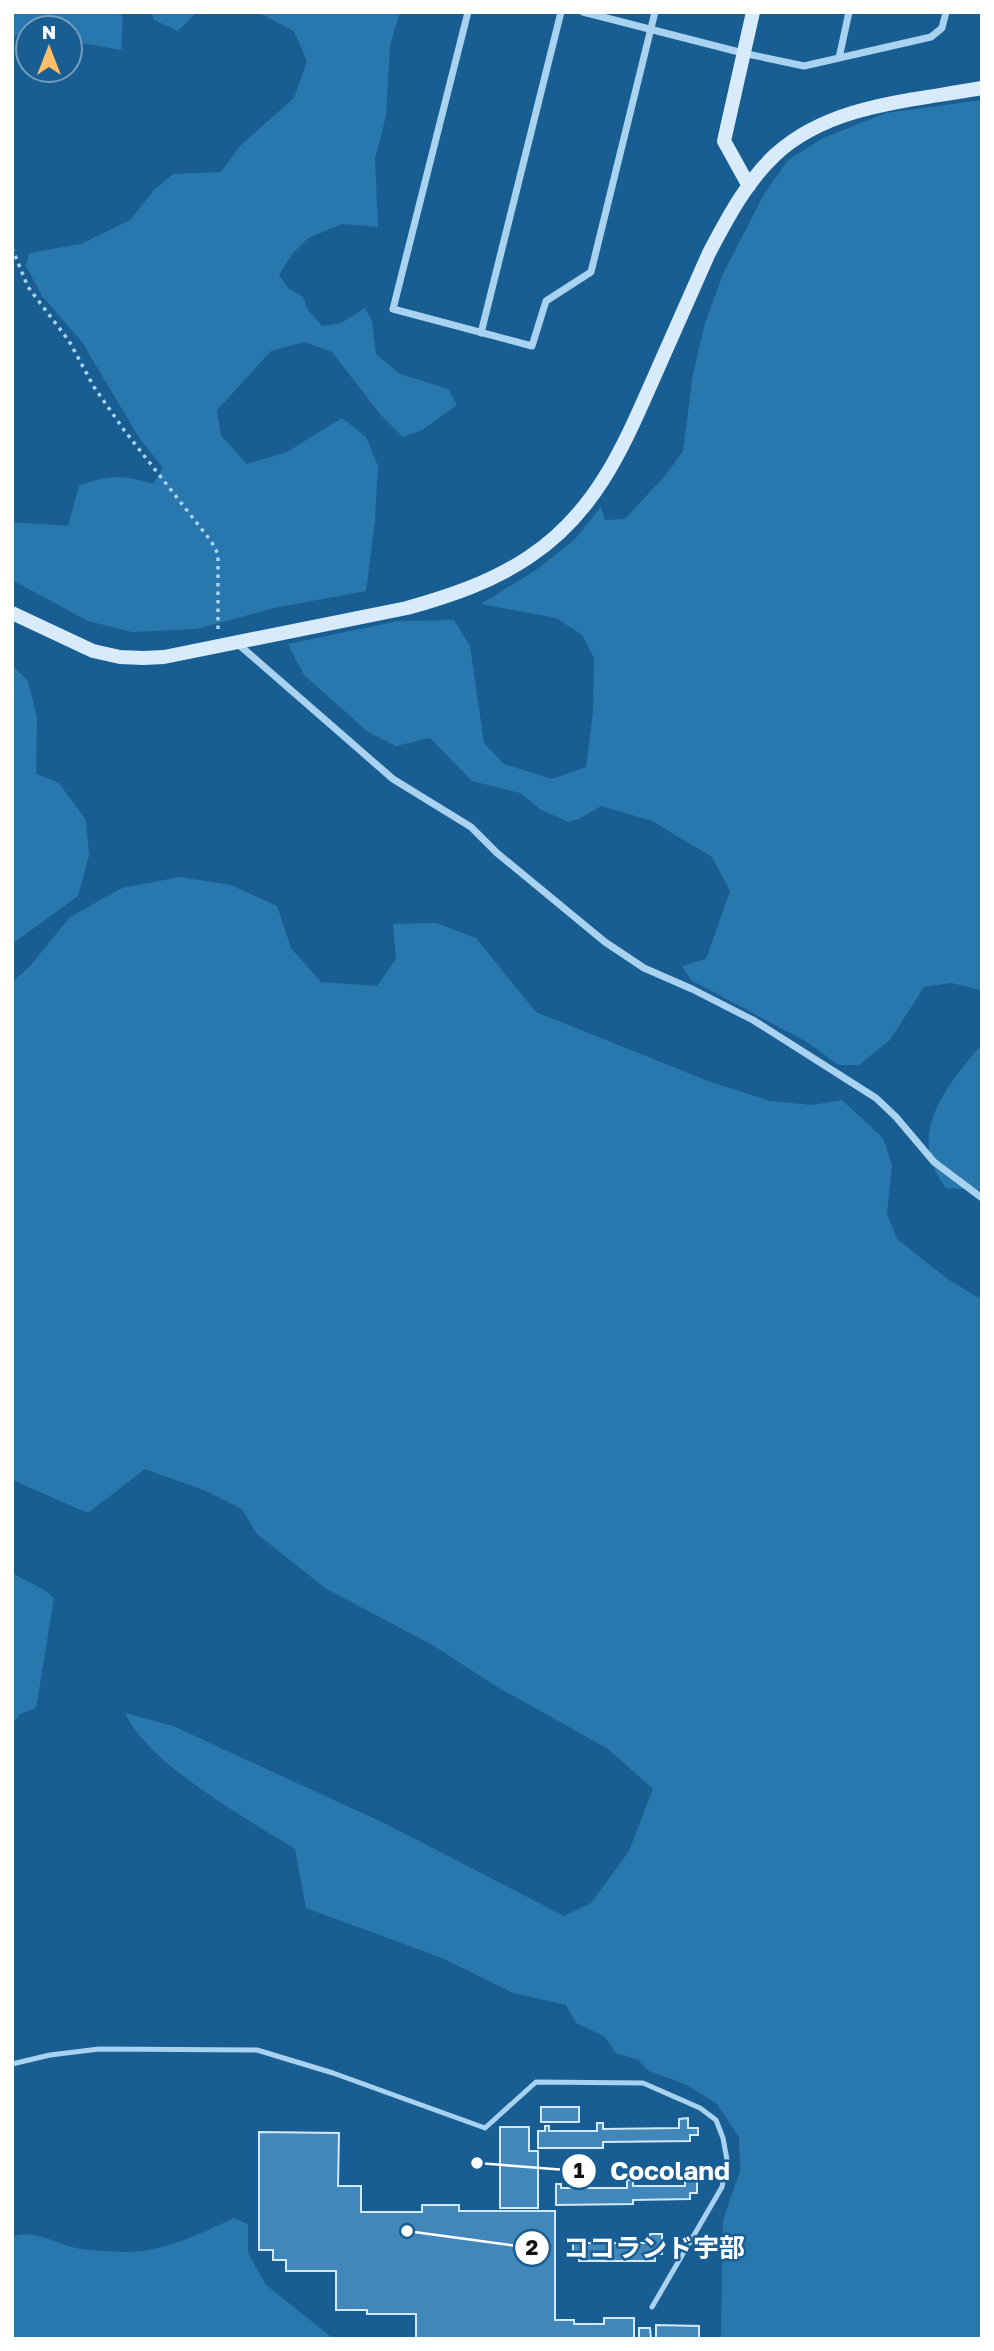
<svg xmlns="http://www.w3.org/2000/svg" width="994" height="2351" viewBox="0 0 994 2351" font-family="'Golos Text','Noto Sans JP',sans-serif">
	<rect width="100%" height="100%" fill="#195e93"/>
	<path fill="#2877af" d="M12 12H120L123 19 121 50 70 41V28H28V35L18 34 12 38Z
		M151 12H197L178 31 154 20Z
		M257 12H400L390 45 386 116 375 159 378 227 342 224 308 238 293 253 279 275 289 289 303 297 308 310 322 326 341 323 365 308 372 321 376 354 400 374 448 389 457 405 422 430 403 437 380 414 332 352 304 342 271 351 217 410 221 436 247 464 287 452 342 418 366 437 378 466 375 520 366 591 274 608 197 629 132 632 88 621 12 580V522L68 526 79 486C112 474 120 475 153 484L163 468 138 436 82 342 42 296 26 266 29 253 81 244 130 220 154 190 173 174 221 172 240 146 294 98 307 61 294 31Z
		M982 100V990L951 983 924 987 890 1040 859 1065H838L807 1042 691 980 682 966 706 959 730 891 712 857 652 821 601 806 579 819 568 822 540 809 520 793 472 781 430 738 396 746 368 732 304 675 288 644 398 621 454 620 470 646 484 743 504 764 552 779 586 767 593 711 594 658 582 635 556 618 481 604 539 568 575 539 601 507 605 520 625 519 665 476 683 451 693 374 705 323 723 274 764 194 788 160 823 138 886 113Z
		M12 665 28 681 37 717 36 774 59 783 86 820 89 856 78 896 12 944Z
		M180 877 231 885 277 906 291 948 321 982 377 986 396 959 393 924 436 923 476 938 536 1012 708 1081 770 1101 812 1105 842 1100 883 1138 892 1165 887 1214 897 1239 949 1280 982 1300V2339H721L723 2220 740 2171 739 2137 717 2104 687 2085 649 2071 638 2060 616 2053 604 2036 576 2023 566 2005 513 1993 442 1958 306 1908 295 1849C246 1818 149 1765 125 1713L173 1726 386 1824 564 1916 591 1903 629 1851 653 1789 608 1749 494 1685 434 1646 325 1588 257 1534 242 1509 206 1491 145 1469 88 1513 12 1480V982L30 966 70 917 122 888Z
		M982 1044V1190L946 1188C904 1134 947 1086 982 1044Z
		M12 1573 44 1590 54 1598 36 1708 20 1714 12 1725Z
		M234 2218 248 2224V2253L266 2285 330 2336V2339H12V2237C33 2228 56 2244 76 2248 91 2251 109 2251 125 2252 164 2252 200 2234 234 2218Z"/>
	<path fill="#4187ba" stroke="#d0e9fb" stroke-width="2" d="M541 2107H579V2122H541Z
		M688 2118V2128H698V2135H690V2141L603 2142V2148H538V2131H545V2126H549V2131H597V2123H603V2129L679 2128V2119Z
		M500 2127H529V2151H538V2208H500Z
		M259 2132 339 2133 338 2186H361V2212H422V2205H459V2211H555V2320H574V2324H604V2318H634V2339H416V2314H367V2310H336V2271H286V2260H273V2250H259Z
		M685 2172H690V2175H697V2193H690V2199L633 2200V2204L556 2205V2184H561V2188H627V2180H633V2186H685Z
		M650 2234H662V2254H655V2261H579V2257H573V2243H650Z
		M656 2325 699 2326V2337L701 2339H656Z
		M639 2328H650L651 2339H639Z"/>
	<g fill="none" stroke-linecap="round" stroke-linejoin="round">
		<path stroke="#a9d2f0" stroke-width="3.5" stroke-dasharray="3.5 5" stroke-linecap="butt" d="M12 248 28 287 69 341 94 387 124 430 211 541 218 554V633"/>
		<path stroke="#a9d2f0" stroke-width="5" d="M12 2064 50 2055 99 2049 257 2050 333 2073 485 2128 536 2082 643 2083 700 2108 716 2120 723 2138 727 2160 722 2187 652 2307"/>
		<path stroke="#a9d2f0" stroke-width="7" d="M468 12 393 309 532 346 546 301 591 272 655 12
			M583 12 743 53 804 66 931 37 942 28 946 12
			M839 58 849 12
			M481 333 561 12
			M238 644 393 779 471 827 497 853 605 942 644 968 692 989 753 1020 876 1098 896 1117 934 1162 982 1198"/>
		<path stroke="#d7ebfb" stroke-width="14" d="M749 186 724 141 753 12
			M12 613 93 651 120 657 143 658 164 657 407 608C450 596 492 582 529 557 597 512 624 445 655 375 673 334 691 293 709 253 727 219 747 181 775 155 830 104 912 101 982 88"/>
	</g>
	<path fill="none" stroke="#fff" stroke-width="2.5" d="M477 2163L579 2171M407 2231L532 2248"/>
	<g fill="#fff" stroke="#195e93" stroke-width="2.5">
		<circle cx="477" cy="2163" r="7"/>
		<circle cx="407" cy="2231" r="7"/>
		<circle cx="579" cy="2171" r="18"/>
		<circle cx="532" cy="2248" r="18"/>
	</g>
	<g font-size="21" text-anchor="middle" font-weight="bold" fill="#111">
		<text x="579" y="2178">1</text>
		<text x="532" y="2255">2</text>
	</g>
	<g font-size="26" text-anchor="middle" font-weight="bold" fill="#fff" stroke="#195e93" stroke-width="5" stroke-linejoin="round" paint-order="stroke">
		<text x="670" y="2180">Cocoland</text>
		<text x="654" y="2257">ココランド宇部</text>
	</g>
	<rect width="994" height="2351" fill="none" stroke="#ffffff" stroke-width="28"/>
	<g transform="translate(49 49)"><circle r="33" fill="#195e93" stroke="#759ebe" stroke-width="2"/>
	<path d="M0-5L12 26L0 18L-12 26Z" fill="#ffbf68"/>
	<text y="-10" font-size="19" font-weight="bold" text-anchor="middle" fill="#ffffff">N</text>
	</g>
</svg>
